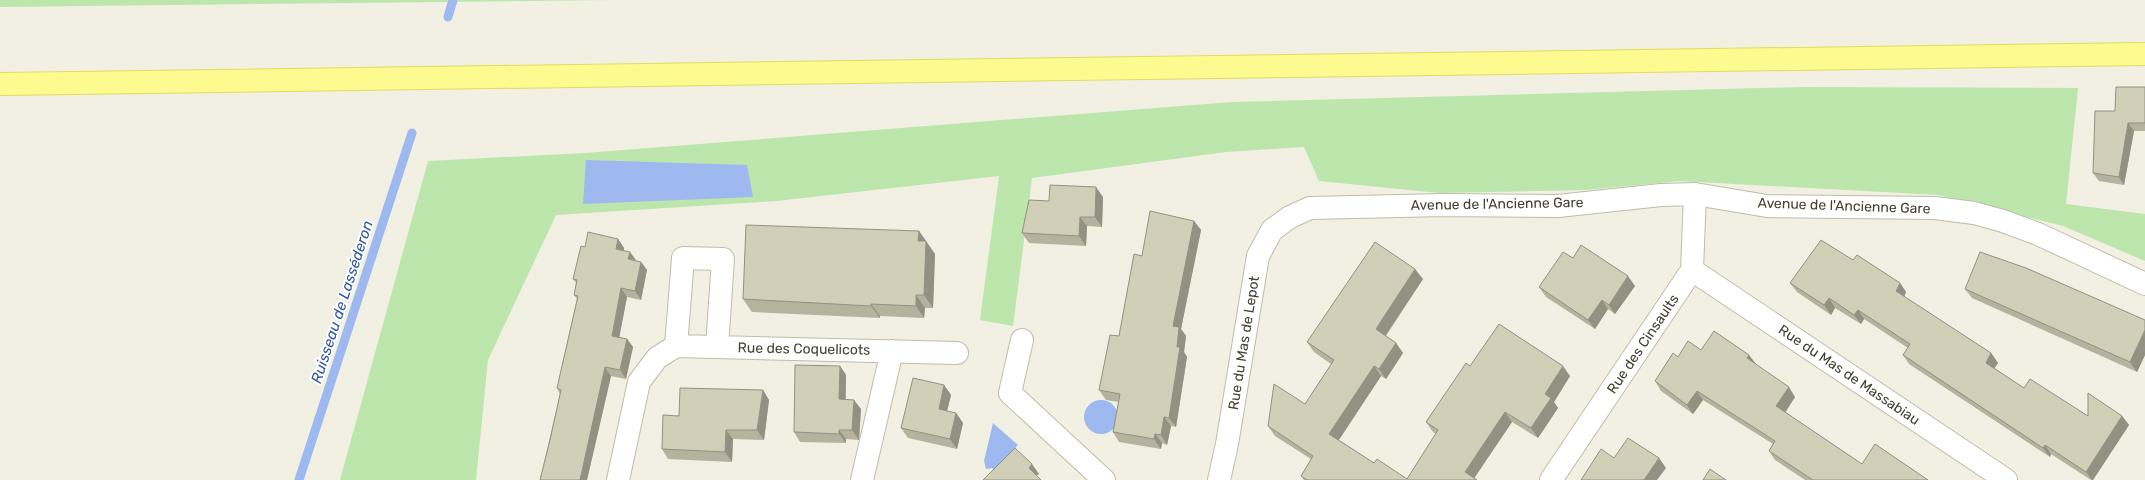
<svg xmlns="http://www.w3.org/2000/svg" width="2145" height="480" viewBox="0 0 2145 480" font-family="Rubik,sans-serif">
	<rect width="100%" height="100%" fill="#f1f0e2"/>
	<path fill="#bce6ab" d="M0 0H615L0 7Z
		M1803 87 2078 88 2066 204 2145 214V261L2063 226 1938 195 1680 181 1585 190 1439 193 1319 181 1304 147 1226 152 1032 178 1013 326 980 320 999 176 776 201 556 215 488 360 476 480H340L428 161 585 153 1232 102Z"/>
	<path fill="#9eb9ef" d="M586 160 747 165 753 197 583 204Z
		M1084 417a17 17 0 1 1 34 0a17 17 0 1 1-34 0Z
		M993 423 1018 445 994 470 992 468 986 469 984 461Z"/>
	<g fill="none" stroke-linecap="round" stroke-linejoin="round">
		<path stroke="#9eb9ef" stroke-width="9" d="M448 17 453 0
			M299 480 412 133"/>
		<g stroke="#bfbda8" stroke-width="24">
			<path id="minor" d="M1692 270 2006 480
				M1022 340 1010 393 1104 480
				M717 347 723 259 683 258 676 346 957 353
				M618 480 639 382 657 358 676 346
				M862 480 892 351
				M1219 480 1227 444 1258 256 1272 230 1290 217 1310 208 1444 205 1558 206 1661 195 1695 194 1767 206 1935 208 1974 213 2003 221 2038 234 2145 284
				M1551 480 1692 270 1695 194"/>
		</g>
		<g stroke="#e1dc60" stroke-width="24">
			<path id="major" d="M0 84 2145 54"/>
		</g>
		<use href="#minor" stroke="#fff" stroke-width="22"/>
		<use href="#major" stroke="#fdfa90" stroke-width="22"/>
	</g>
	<path fill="#b5b29e" d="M2145 87V131H2134L2124 185 2099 181 2093 173 2115 111Z
		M1103 197 1102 227 1087 226 1086 246 1029 243 1022 233 1049 201Z
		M1194 221 1201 230 1181 329 1186 336 1184 352 1187 357 1176 427 1171 426 1167 445 1162 443 1161 449 1119 442 1113 432 1119 402 1106 400 1099 390 1119 336 1142 256Z
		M919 231 935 254 933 308H925L924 318 880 316V318L752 312 743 299Z
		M618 239 624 248V250L636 261 641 262 647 270 641 300 627 297 619 337 627 339 633 347 626 379 611 376 587 480H540L560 394 557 388 577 299 574 295 577 284 573 279Z
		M1573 258 1635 286 1615 314 1608 309 1595 329 1546 297 1539 287Z
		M1853 260 1900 283 1906 292 1904 297 1991 353 1998 363 1994 368 2024 388 2088 416H2122L2129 425 2093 480H2091L2051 454 2050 457 1909 364 1903 355 1908 348 1864 319 1861 324 1835 308 1831 315 1797 292 1790 283Z
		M1423 279 1386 336 1396 343 1403 353 1386 379 1381 376 1339 440 1374 463 1407 479 1436 434 1433 432 1426 422 1470 366 1570 376 1554 402 1558 408 1538 438 1512 422 1474 478 1477 480H1304L1301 476 1311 459 1275 436 1268 426 1305 404 1331 364 1314 352 1307 342Z
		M1965 289 2145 320V355L2137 372 1972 298Z
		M1749 355 1756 365 1795 397 1785 412 1862 464 1928 480H1805L1775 460 1769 451 1773 444 1703 400 1693 414 1661 391 1655 381 1678 357Z
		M840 366 846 375V399L861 409 859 440 846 439V443L800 442 794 432Z
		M944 385 951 395 947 411 956 413 963 423 957 449 908 438 901 428Z
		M763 390 769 400 764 440 733 439 732 462 668 459 662 449 679 416Z"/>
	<path fill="#939181" d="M2128 123 2134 131 2124 185 2119 177Z
		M1096 187 1103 197 1102 227 1095 217Z
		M1080 217 1087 226 1086 246 1079 236Z
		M1194 221 1201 230 1181 329 1186 336 1184 352 1187 357 1176 427 1169 418 1177 347 1173 326Z
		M919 231 935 254 933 308 924 295 918 241Z
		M618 239 624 248 622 257 616 249Z
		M630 252 636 260 628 259Z
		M641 262 647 270 641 300 635 291Z
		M1415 269 1423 279 1383 339 1376 329Z
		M1628 276 1635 286 1615 314 1609 305Z
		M1900 283 1906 292 1902 301 1896 291Z
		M621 288 627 297 618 344 612 336Z
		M916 295 925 308 924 318 916 306Z
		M1829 298 1835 308 1831 315 1824 305Z
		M1602 300 1608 309 1595 329 1588 320Z
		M871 304 880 316V318L871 306Z
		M1858 310 1864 319 1861 324 1854 315Z
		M2145 330V355L2137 372 2130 362Z
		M627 339 633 347 626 379 620 370Z
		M1396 343 1403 353 1386 379 1379 369Z
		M1991 353 1998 363 1992 372 1986 363Z
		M1749 355 1756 364 1753 368 1747 358Z
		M840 366 846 375 845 408 839 399Z
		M1374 366 1381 376 1336 444 1329 434Z
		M1563 366 1570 376 1554 402 1558 408 1538 438 1531 428 1545 394Z
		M605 367 611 376 587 480H580Z
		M944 385 951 395 945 419 939 409Z
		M1789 387 1795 397 1783 416 1776 406Z
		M763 390 769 400 764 440 757 430Z
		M1697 391 1703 400 1693 414 1687 405Z
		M854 400 861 409 859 440 852 430Z
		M1505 412 1512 422 1473 480 1465 472Z
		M956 413 963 423 957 449 950 439Z
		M2122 416 2129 425 2093 480H2092L2086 472Z
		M1164 417 1171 426 1167 445 1161 435Z
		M726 430 733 439 732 462 725 452Z
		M839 430 846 439V443L839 434Z
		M1155 434 1162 443 1161 449 1154 439Z
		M2045 445 2051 454 2050 457 2043 448Z
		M1659 458 1666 468 1657 480H1644Z
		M1032 464 1039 474 1035 477 1029 468Z"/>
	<path fill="#d2cfb8" stroke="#939181" d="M2116 87H2145V123H2128L2119 177 2093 173 2095 111H2115Z
		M1050 185 1096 187 1095 217H1080L1079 236 1022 233 1029 200 1049 201Z
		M1150 211 1194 221 1173 326 1179 327 1177 347H1180L1169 418 1164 417 1161 435 1155 434 1154 439 1113 432 1120 394 1099 390 1110 335 1119 336 1134 254 1142 256Z
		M746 225 919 231 918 241H926L924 295H916V306L871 304V306L743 299Z
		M588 232 618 239 616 249 630 252 628 259 641 262 635 291 621 288 612 336 627 339 620 370 605 367 580 480H540L550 440 561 390 557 388 578 296 574 295 577 280 573 279 581 246 585 247Z
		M1821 240 1853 260 1857 255 1900 283 1896 291 1991 353 1986 363 2024 388 2030 379 2088 416V393L2122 416 2086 472 2045 445 2043 448 1903 355 1910 344 1858 310 1854 315 1829 298 1824 305 1790 283Z
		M1375 242 1415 269 1376 329 1396 343 1379 369 1374 366 1329 434 1374 463 1377 459 1407 479 1438 430 1426 422 1466 363 1470 366 1499 324 1563 366 1545 394 1551 398 1531 428 1505 412 1465 472 1477 480H1307L1301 476 1313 456 1268 426 1274 384 1305 404 1334 360 1307 342Z
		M1581 245 1628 276 1609 305 1602 300 1588 320 1539 287 1563 252 1573 258Z
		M1980 252 2026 268 2145 320V330L2130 362 1965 289Z
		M1714 331 1749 355 1747 358 1789 387 1776 406 1862 464 1875 444 1928 480H1813L1769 451 1775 441 1697 391 1687 405 1655 381 1673 353 1678 357 1688 341 1701 350Z
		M795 365 840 366 839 399 854 400 852 430H839V434L794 432Z
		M913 378 944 385 939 409 956 413 950 439 901 428Z
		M680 388 763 390 757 430H726L725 452 662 449 663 415 679 416Z
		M1628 438 1659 458 1644 480H1581L1601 449 1614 458Z
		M1015 448 1032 464 1029 468 1041 480H983Z
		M1710 469 1726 480H1703Z"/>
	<g text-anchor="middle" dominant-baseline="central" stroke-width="4" stroke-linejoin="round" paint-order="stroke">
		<g font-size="14" fill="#424033" stroke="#fff">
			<text transform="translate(1497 204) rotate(-1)">Avenue de l'Ancienne Gare</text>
			<text transform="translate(1844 206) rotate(2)">Avenue de l'Ancienne Gare</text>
			<text transform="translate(1244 343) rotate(-81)">Rue du Mas de Lepot</text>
			<text transform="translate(1643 344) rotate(-56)">Rue des Cinsaults</text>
			<text transform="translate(804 349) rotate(1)">Rue des Coquelicots</text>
			<text transform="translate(1849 375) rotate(34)">Rue du Mas de Massabiau</text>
		</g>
		<g font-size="15" font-style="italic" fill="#2e56ac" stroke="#fff">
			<text transform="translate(342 302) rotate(-72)">Ruisseau de Lasséderon</text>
		</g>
	</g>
</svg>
